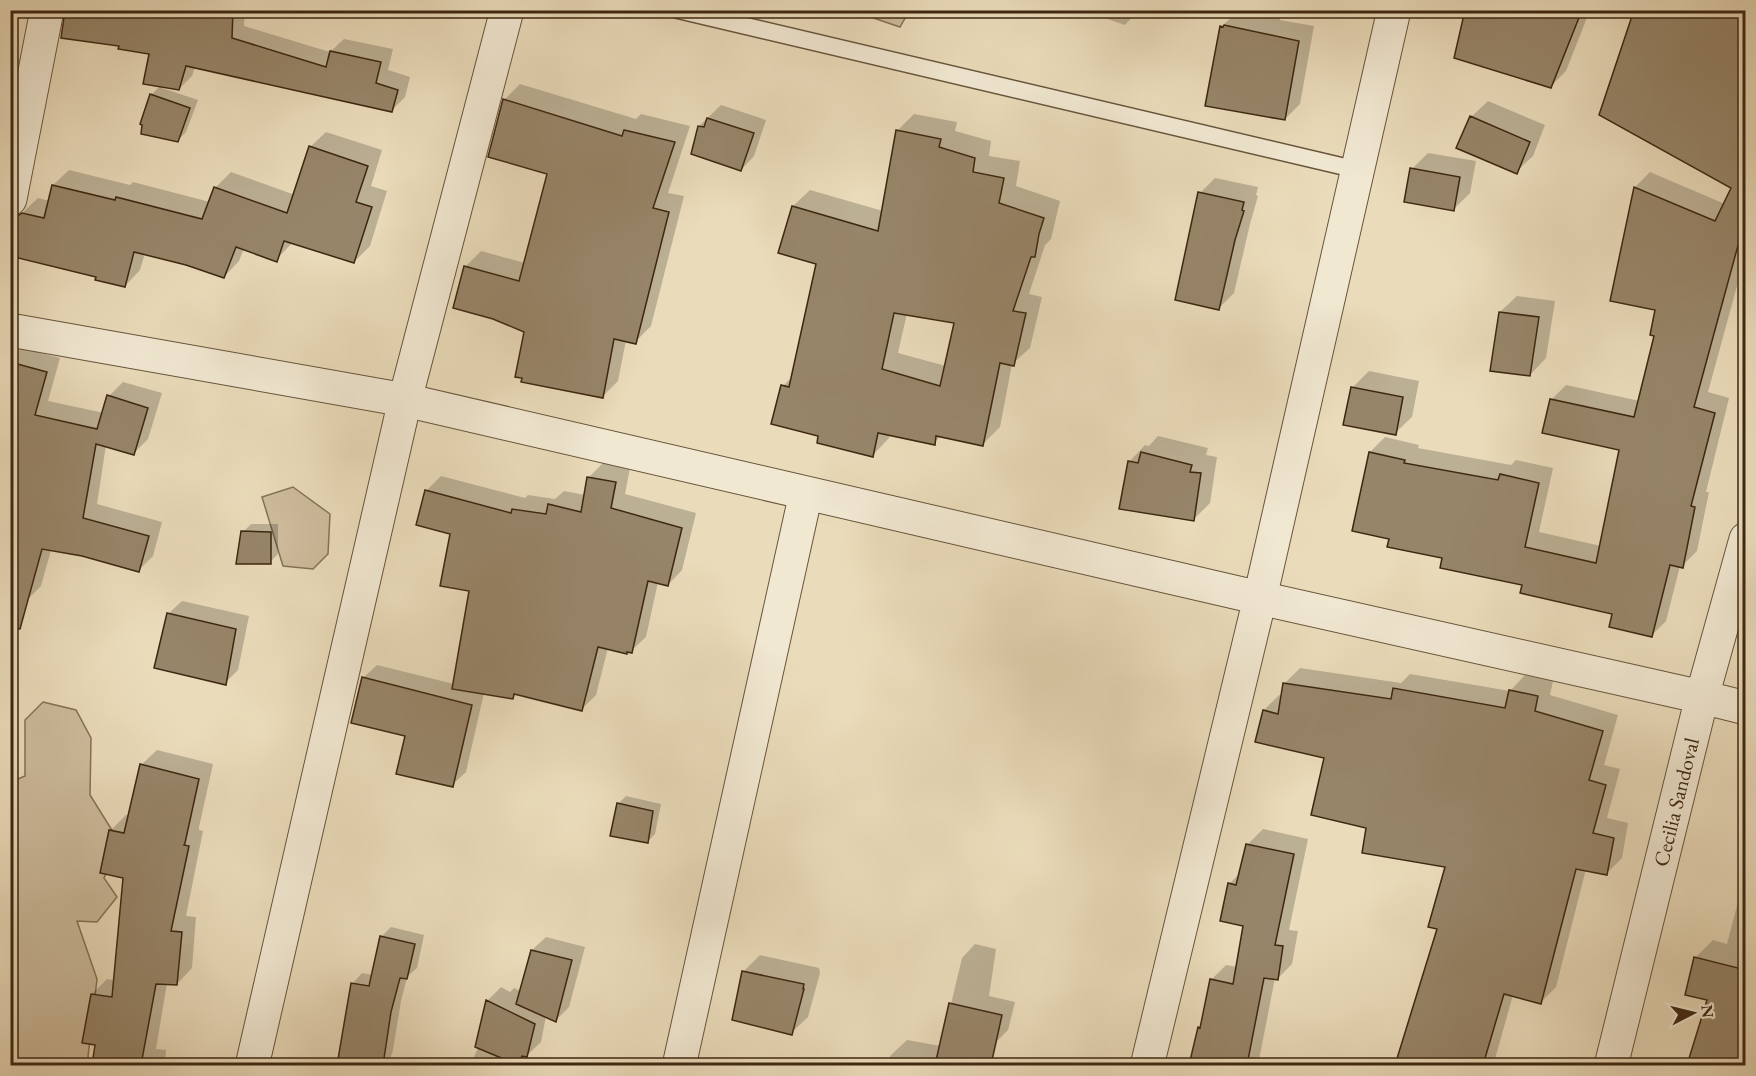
<svg xmlns="http://www.w3.org/2000/svg" width="1756" height="1076" viewBox="0 0 1756 1076" font-family="'EB Garamond',serif">
	<rect width="100%" height="100%" fill="#eadbba"/>
	<filter id="stains"><feTurbulence type="fractalNoise" baseFrequency=".00333" numOctaves="4"/><feColorMatrix values="0 0 0 0 .2 0 0 0 0 .09 0 0 0 0 .02 0 0 0 .5 -.17"/></filter>
	<radialGradient id="worn" r=".72"><stop offset=".6" stop-color="#630" stop-opacity="0"/><stop offset="1" stop-color="#630" stop-opacity=".3"/></radialGradient>
	<path fill="#cdbc9d" stroke="#857257" stroke-width="1.5" d="M853 11 909 10V11L900 27Z
		M293 487 330 514 328 554 313 569 283 566 262 497Z
		M43 702 76 710 91 738 90 795 120 843 104 878 117 897 97 922 77 921 97 979 87 1065 11 1066V782L25 776V720Z"/>
	<path fill="#0003" fill-rule="evenodd" d="M66 10H245L244 26 330 52 344 39 393 49 388 70 410 77 405 97 392 110 195 67 192 76 179 89 162 86V88L198 100 186 132 178 140 151 95 160 86 150 53 121 44Z
		M1082 10H1139L1125 25Z
		M1241 10H1283L1280 20 1314 26 1300 104 1285 119 1221 27 1237 12H1241Z
		M1467 10H1590L1566 71 1551 86Z
		M1746 10V253L1708 392 1729 398 1706 492H1709L1697 551 1682 566H1680L1666 621 1651 636 1614 613 1390 538 1370 452 1385 437 1419 445 1418 448 1511 465 1516 460 1553 468 1539 532 1601 546 1621 449 1551 400 1566 385 1640 401 1656 335 1657 309 1612 300 1635 187 1650 172 1725 204 1733 187Z
		M520 84 636 119 641 114 690 126 668 193 684 196 651 326 635 342 626 340 618 381 602 397 526 331 465 267 481 251 525 263 548 173 504 100Z
		M1488 101 1545 125 1533 156 1516 172 1471 117Z
		M721 105 766 120 754 156 741 170 699 126Z
		M914 114 957 122 955 131 991 141 989 156 1020 161 1016 186 1060 201 1051 239 1045 245 1029 294 1042 297 1030 348 1012 364 1000 427 983 444 941 436 934 443 890 434 889 438 873 455 820 435 783 386 793 376 818 263 793 206 810 190 883 211 897 131ZM907 313 956 321 946 366 898 353Z
		M326 132 382 150 371 186 387 191 370 246 354 262 293 242 276 260 244 248 239 261 224 277 187 263 145 253 140 270 125 286 98 275 18 217 38 198 50 201 53 185 69 170 130 185 133 182 210 202 215 188 231 172 295 195 310 147Z
		M1428 153 1476 161 1470 193 1454 209 1412 169Z
		M1215 178 1258 187 1256 195 1258 196 1250 224 1234 293 1219 308 1200 193Z
		M1517 296 1555 301 1546 358 1530 375 1500 312Z
		M13 346 60 358 48 401 104 413 109 396 123 382 162 393 148 439 134 453 106 445 97 504 162 522 153 556 138 571 82 555 51 550 41 586 27 600 10 596V348Z
		M1369 371 1419 381 1412 417 1395 433 1352 388Z
		M1158 436 1208 448 1206 455 1217 457 1210 503 1193 520 1129 462 1145 445 1149 446Z
		M603 463 630 468 625 494 696 513 682 570 668 585 658 582 646 637 631 651 608 648 596 695 581 710 517 693 513 698 484 693 466 772 452 785 407 735 363 678 377 665 454 684 471 590 452 533 426 491 441 476 525 498 528 495 555 499 564 491 585 495 588 478Z
		M251 524H278V554L270 562 243 532Z
		M182 601 249 616 238 670 225 683 168 614Z
		M1300 668 1401 683 1410 674 1510 691 1525 675 1553 681 1550 695 1618 715 1604 765 1620 769 1607 818 1628 823 1622 858 1607 873 1586 869 1556 987 1541 1002 1513 995 1493 1066H1396L1439 928 1447 866 1367 827 1326 757 1264 710 1279 695 1283 696 1285 683Z
		M10 677 16 678 10 701Z
		M157 750 213 764 199 827V830L203 831 186 916 196 917 192 968 177 984 167 983 156 1049 166 1050 165 1066H94L96 1044 92 994 107 979 115 980 125 877 111 830 126 815 129 816 141 765Z
		M10 784H13L10 800Z
		M626 796 661 804 655 834 647 842 618 804Z
		M1263 829 1308 839 1289 930 1298 931 1292 964 1277 979 1275 978 1259 1060 1274 1066H1191L1200 1028 1203 1025 1211 980 1226 965 1238 967 1244 925 1229 884 1241 872 1248 844Z
		M1746 871V1066H1689L1709 999 1696 957 1713 940 1727 944Z
		M391 927 424 935 417 968 407 977 401 1001 393 1050 388 1066H338L352 984 362 973 373 975 381 937Z
		M546 937 585 947 569 1007 556 1020 546 1016 541 1042 517 1065 508 1061 507 1066H470L478 1048 487 1001 501 987 510 992 514 988 521 991 532 950Z
		M975 944 996 949 989 996 1015 1002 1008 1030 995 1043 982 1040 978 1066H889L890 1056 907 1040 941 1046 962 958Z
		M760 955 819 968 820 973 808 1017 791 1033 743 972Z"/>
	<path fill="#978569" stroke="#3d2711" stroke-width="1.5" fill-rule="evenodd" d="M65 10H233L232 38 326 67 330 51 381 62 376 83 398 90 392 112 186 66 179 90 143 84 149 54 118 49 119 46 61 38Z
		M1465 10H1582L1551 88 1454 58Z
		M1634 10H1746V216L1694 407 1715 413 1691 506 1695 507 1683 568 1670 565 1652 637 1609 627 1612 614 1520 593 1522 585 1440 568 1442 558 1387 547 1389 539 1352 531 1369 452 1405 460 1404 463 1498 480 1500 474 1539 483 1525 547 1596 563 1619 450 1542 433 1550 399 1634 417 1654 336 1650 335 1655 310 1610 301 1634 187 1715 221 1731 188 1599 115Z
		M1224 25 1299 41 1285 120 1205 106 1220 26 1223 27Z
		M150 94 190 108 178 142 141 134 142 125 140 124Z
		M503 99 622 136 624 130 675 142 653 208 669 212 636 344 614 339 603 398 521 382 522 378 515 377 524 332 493 319 453 308 464 266 519 281 547 174 488 157Z
		M1470 116 1530 142 1517 174 1456 148Z
		M707 118 754 133 741 171 691 154 698 126 704 127Z
		M896 130 941 139 939 147 975 158 973 172 1004 178 999 203 1044 218 1039 234 1035 257H1031L1013 311 1026 313 1014 366 1000 363 983 446 936 436 935 445 878 433 873 457 817 443 818 436 771 424 781 385 789 387 816 264 778 253 792 206 878 231ZM894 313 954 323 940 386 882 369Z
		M309 146 368 166 356 202 372 207 354 263 284 241 277 262 236 247 224 278 186 265 134 252 125 287 95 280 96 277 10 256V245L17 216 22 213 44 218 52 185 115 200 116 197 202 219 214 187 287 213Z
		M1410 168 1460 177 1454 211 1404 202Z
		M1198 192 1244 202 1242 210 1244 211 1235 240 1219 310 1175 300Z
		M1499 312 1539 317 1530 376 1490 371Z
		M10 362 47 372 35 415 97 429 107 395 148 408 134 455 96 444 83 518 149 536 139 572 82 556 42 549 20 629 10 628Z
		M1351 387 1403 397 1396 435 1343 425Z
		M1141 452 1192 465 1190 472 1201 473 1194 521 1119 509 1128 461 1138 463Z
		M587 477 616 482 611 508 682 528 668 586 648 581 632 653 627 652V654L598 647 582 711 514 694 513 699 452 689 469 591 440 586 450 534 416 525 425 490 511 513 512 509 546 514 548 504 581 512Z
		M241 531 271 532V564H236Z
		M167 613 236 629 226 685 154 668Z
		M362 677 472 705 453 787 396 774 405 736 351 723Z
		M1283 683 1391 699 1393 688 1505 708 1509 690 1538 696 1535 711 1603 731 1589 780 1606 785 1593 833 1614 838 1607 875 1576 869 1541 1004 1504 994 1483 1065H1395L1437 929 1428 927 1445 867 1362 853 1366 828 1311 815 1324 758 1255 742 1263 710 1278 714Z
		M140 764 199 779 185 843 184 845 189 846 171 931 182 932 177 985 156 984 141 1065H92L95 1045 82 1043 91 994 112 997 123 878 100 873 109 830 124 833Z
		M617 803 653 811 648 843 610 836Z
		M1246 844 1294 854 1275 945 1283 946 1278 980 1264 978 1248 1060 1240 1059 1239 1065H1189L1198 1027 1200 1028 1210 979 1233 984 1243 926 1220 921 1228 883 1236 885Z
		M380 936 415 944 407 979 400 978 391 1012 383 1065H337L351 983 369 986Z
		M531 950 572 960 556 1022 516 1004Z
		M1694 957 1746 970V1065H1687L1707 1000 1685 995Z
		M742 971 804 984 803 989H804L792 1035 732 1020Z
		M486 1000 535 1024 527 1057 522 1056 518 1065 475 1047Z
		M949 1003 1002 1015 991 1065H935Z"/>
	<g fill="none" stroke-linecap="round" stroke-linejoin="round">
		<g stroke="#68543b" stroke-width="19">
			<path id="service" d="M678 10 1358 170"/>
		</g>
		<g stroke="#68543b" stroke-width="35">
			<path id="minor" d="M10 199 47 10
				M10 330 405 400 1260 598 1702 697 1746 708
				M252 1066 405 400 507 10
				M679 1066 806 493
				M1147 1066 1260 598 1394 10
				M1611 1066 1702 697 1746 539"/>
		</g>
		<use href="#service" stroke="#f1e8d2" stroke-width="16"/>
		<use href="#minor" stroke="#f1e8d2" stroke-width="33"/>
	</g>
	<g text-anchor="middle" dominant-baseline="central" stroke-width="4.5" stroke-linejoin="round" paint-order="stroke">
		<g font-size="21" fill="#3d2711" stroke="#f1e8d2">
			<text transform="translate(1676 802) rotate(-76)">Cecilia Sandoval</text>
		</g>
	</g>
	<rect width="1756" height="1076" fill="none" stroke="#eadbba" stroke-width="36"/>
	<rect x="12" y="12" width="1732" height="1052" fill="none" stroke="#3d2711" stroke-width="3"/>
	<rect x="18" y="18" width="1720" height="1040" fill="none" stroke="#3d2711" stroke-width="1.5"/>
	<g transform="translate(1693 1013) rotate(83)" stroke="#f1e8d2" stroke-width="4.5" paint-order="stroke">
	<path d="M0-4.5L10 22L0 15L-10 22Z" fill="#3d2711"/>
	<text y="-9" font-size="16" font-weight="bold" text-anchor="middle" fill="#3d2711">N</text>
	</g>
	<rect width="100%" height="100%" filter="url(#stains)"/>
	<rect width="100%" height="100%" fill="url(#worn)"/>
</svg>
